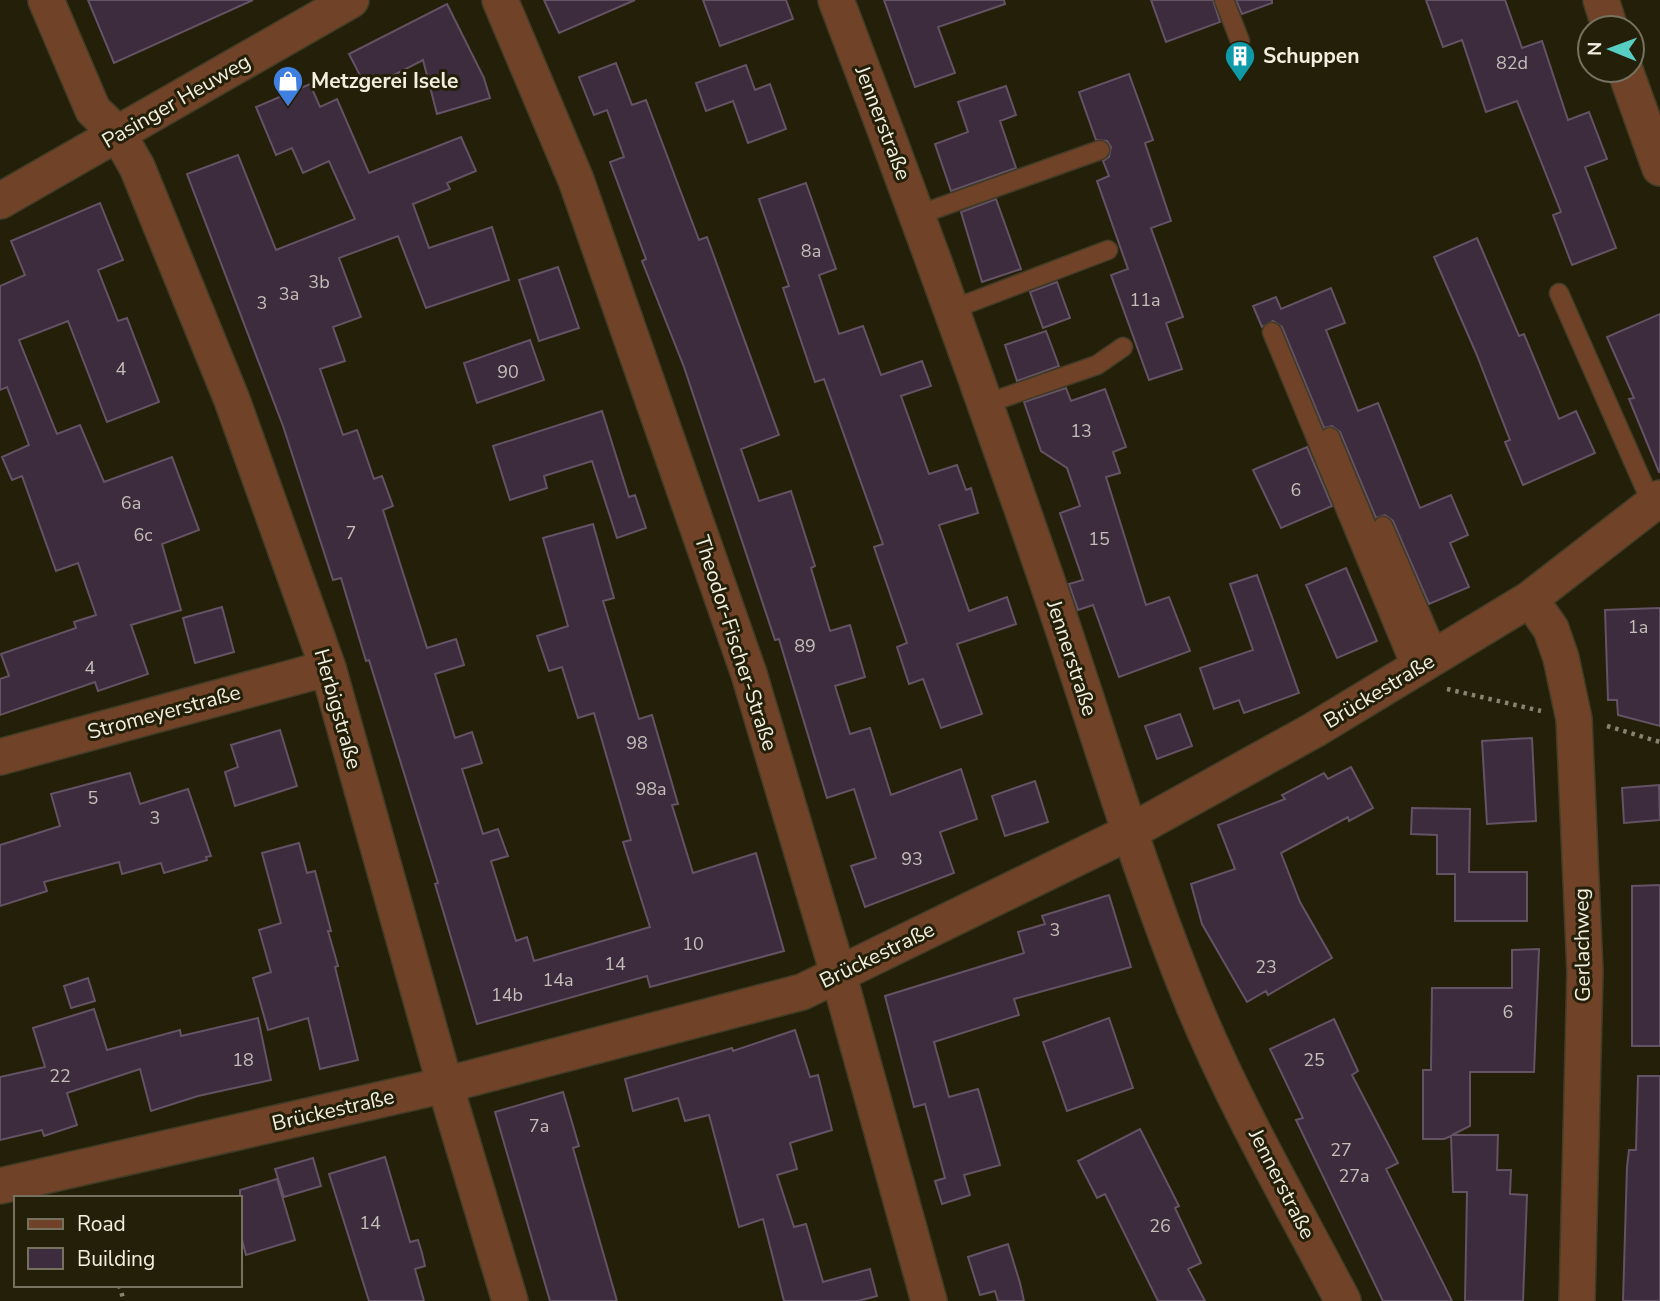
<svg xmlns="http://www.w3.org/2000/svg" width="1660" height="1301" viewBox="0 0 1660 1301" font-family="'Nunito Sans',sans-serif">
	<rect width="100%" height="100%" fill="#241f08"/>
	<path fill="#3c2c3d" stroke="#645265" stroke-width="2" d="M88 0H253L114 63Z
		M544 0H635L559 33Z
		M703 0H786L793 19 720 46Z
		M884 0H1004L1005 4 938 27 955 73 915 87Z
		M1151 0H1213L1220 22 1166 42Z
		M1236 0H1272V3L1242 14Z
		M1426 0H1505L1522 48 1542 41 1568 120 1589 112 1607 159 1585 167 1616 248 1572 265 1553 215 1561 212 1517 101 1486 112 1462 40 1443 47Z
		M447 4 484 78 490 98 437 114 423 60 367 89 349 54Z
		M616 63 632 105 646 100 699 240 707 237 779 435 741 449 759 501 791 491 815 566 811 568 830 631 850 625 865 677 835 686 850 734 870 728 891 795 961 769 977 819 940 832 954 873 865 907 851 866 876 858 854 789 827 798 779 639 775 640 684 367 642 261 646 259 610 162 624 157 607 110 594 115 579 77Z
		M746 65 755 90 770 84 786 129 748 143 733 101 706 111 696 83Z
		M1129 74 1153 140 1145 143 1171 221 1151 228 1183 317 1166 323 1182 369 1149 380 1111 275 1128 269 1097 181 1109 176 1103 161 1109 157 1111 147 1107 141 1096 140 1079 92Z
		M310 84 320 107 337 99 369 173 461 137 476 171 447 183 450 189 413 204 429 248 492 227 509 280 426 308 398 236 339 258 361 317 333 327 345 361 320 369 343 435 357 430 374 479 382 476 393 506 383 510 427 648 456 639 464 665 435 674 455 738 472 732 482 763 462 769 483 834 498 829 508 856 491 861 516 941 527 937 534 961 650 927 623 842 631 840 594 713 578 718 562 667 549 671 537 636 568 626 543 538 593 524 614 598 603 601 639 719 652 715 678 804 672 805 693 873 756 853 784 951 650 987 647 976 477 1024 435 884 438 883 369 660 366 661 341 578 333 580 283 426 187 174 238 155 276 250 355 219 329 161 303 173 292 148 276 155 256 107Z
		M1006 86 1016 115 1000 121 1016 168 951 191 935 144 968 132 958 102Z
		M806 183 836 269 819 275 839 334 863 326 881 375 922 361 931 386 901 396 929 474 957 465 966 490 971 488 978 513 939 525 969 611 1007 597 1016 624 957 644 982 714 941 728 923 679 909 684 897 647 907 643 874 547 883 544 824 379 815 382 783 288 789 286 759 199Z
		M996 199 1021 269 982 282 961 212Z
		M100 203 123 260 98 270 118 321 127 318 159 402 107 422 68 321 19 340 57 434 80 425 104 482 172 457 199 530 162 544 181 610 131 625 148 674 98 691 95 682 0 715V679L9 676 1 654 76 628 74 622 96 615 78 563 56 571 22 476 12 480 2 457 29 445 7 387 0 390V286L25 275 11 241Z
		M1477 238 1519 336 1524 334 1559 419 1576 411 1595 453 1523 485 1505 442 1510 440 1476 353 1434 257Z
		M558 267 579 328 539 341 519 280Z
		M1057 282 1070 318 1043 328 1030 292Z
		M1331 288 1345 323 1326 330 1358 411 1378 403 1420 508 1451 495 1468 535 1450 543 1469 587 1429 604 1393 521 1385 515 1376 518 1340 432 1332 426 1324 428 1282 327 1273 321 1262 327 1253 306 1276 297 1281 309Z
		M1660 314V472H1659L1629 399 1634 398 1607 337Z
		M1046 331 1059 366 1017 381 1005 345Z
		M530 340 544 380 477 403 464 363Z
		M1066 388 1071 401 1105 389 1126 447 1113 452 1120 473 1106 477 1146 605 1169 597 1190 651 1119 677 1093 605 1078 610 1069 584 1083 580 1060 513 1080 506 1067 468 1041 451 1024 402Z
		M602 411 629 497 635 495 646 528 617 538 592 461 544 476 547 488 510 500 493 446Z
		M1307 447 1332 506 1281 528 1253 470Z
		M1346 568 1377 641 1337 658 1306 585Z
		M1257 575 1299 693 1244 713 1239 700 1214 709 1200 668 1253 650 1230 584Z
		M222 607 234 652 195 663 183 618Z
		M1660 608V726L1618 715 1617 700H1608L1605 610Z
		M1180 714 1192 746 1157 759 1145 726Z
		M280 730 297 786 235 806 225 772 238 767 231 745Z
		M1532 738 1536 821 1487 824 1482 741Z
		M1351 767 1373 808 1349 821 1348 817 1281 853 1300 902 1332 958 1268 995 1266 991 1247 1002 1202 924 1191 884 1235 869 1218 825 1285 799 1282 795 1324 773 1328 779Z
		M130 773 140 804 188 789 211 856 206 857 207 860 164 873 161 863 122 874 119 862 44 882 47 891 0 906V845L60 826 51 794Z
		M1035 781 1048 822 1005 836 992 796Z
		M1659 785 1660 820 1624 823 1622 788Z
		M1412 808 1470 809 1469 872H1527V921H1455V874H1437V835L1411 834Z
		M299 843 307 873 315 871 331 931H328L338 966 335 967 358 1060 320 1069 308 1018 268 1030 253 978 271 972 259 930 281 923 262 853Z
		M1660 885V1046H1632V886Z
		M1109 895 1131 967 1014 999 1019 1015 934 1042 949 1097 978 1089 1000 1165 964 1175 970 1195 942 1204 935 1181 945 1178 925 1104 914 1107 885 996 1024 953 1018 932 1045 924 1042 916Z
		M1539 949 1534 1072H1470V1126L1452 1135H1498L1497 1170H1511L1510 1194 1527 1195 1523 1301H1465L1467 1192H1453L1451 1136 1444 1139H1423V1070H1431L1432 988H1512V950Z
		M88 978 95 1001 71 1008 64 986Z
		M94 1009 107 1050 180 1030 181 1036 258 1018 271 1080 198 1096 151 1111 140 1069 67 1093 77 1125 44 1136 42 1130 0 1140V1077L45 1067 33 1028Z
		M1109 1018 1133 1088 1067 1111 1043 1042Z
		M1334 1019 1358 1071 1352 1075 1398 1163 1386 1169 1452 1301H1383L1296 1120 1303 1118 1270 1049Z
		M795 1030 810 1077 818 1075 832 1130 790 1143 797 1169 777 1175 794 1227 806 1224 823 1282 870 1269 877 1296 858 1301H784L763 1219 739 1227 709 1115 685 1121 678 1098 633 1111 625 1079 732 1048 733 1051Z
		M1638 1076H1660V1301H1623L1627 1167 1629 1150H1636Z
		M563 1092 579 1146 573 1148 617 1301H550L495 1112Z
		M1140 1129 1179 1206 1175 1208 1201 1263 1188 1269 1205 1301H1158L1105 1194 1097 1198 1078 1161Z
		M385 1157 410 1242 418 1240 422 1253 425 1266 415 1269 424 1301H369L329 1174Z
		M313 1158 321 1186 284 1197 275 1169Z
		M277 1179 295 1240 246 1255 240 1232V1190Z
		M1008 1244 1020 1283 1024 1301H998L995 1291 980 1295 968 1257Z"/>
	<g fill="none" stroke-linecap="round" stroke-linejoin="round">
		<g stroke="#413c26" stroke-width="21">
			<path id="service" d="M1224 0 1240 41
				M918 215 1100 150
				M1559 293 1652 504
				M953 309 1108 250
				M1272 332 1413 672
				M985 404 1097 365 1123 347
				M1330 437 1424 665
				M1383 526 1430 635 1441 654"/>
		</g>
		<g stroke="#413c26" stroke-width="38">
			<path id="minor" d="M46 0 93 110 118 134 137 167 232 400 328 668 445 1085 510 1301
				M500 0 576 180 749 674 838 973 929 1301
				M836 0C910 193 980 386 1047 581 1096 723 1137 867 1194 1006 1236 1107 1292 1204 1343 1301
				M1601 0 1610 28
				M1625 70 1660 168
				M0 201 351 0
				M1530 599 1551 629 1561 658 1574 719 1585 972 1577 1301
				M0 757 328 668
				M0 1186 445 1085 802 992 1128 833 1314 730 1530 599 1660 498"/>
		</g>
		<path stroke="#878371" stroke-width="4.5" stroke-dasharray="3.5 5" stroke-linecap="butt" d="M1447 689 1541 711
			M1607 726 1660 742
			M119 1285 124 1301"/>
		<use href="#service" stroke="#704227" stroke-width="18"/>
		<use href="#minor" stroke="#704227" stroke-width="35"/>
	</g>
	<defs>
		<g id="building-pin" transform="scale(1.575)"><path d="M0 17L-7.5 6A9.5 9.5 0 1 1 7.5 6Z" fill="#0f9aa8" stroke="#241f08"/><path d="M-4-6H4V6H1V3H-1V6H-4ZM-2.5-4.3h1.7v1.8h-1.7ZM.8-4.3h1.7v1.8H.8ZM-2.5-1h1.7V.8h-1.7ZM.8-1h1.7V.8H.8Z" fill="#fff"/></g>
		<g id="shop-pin" transform="scale(1.575)"><path d="M0 17L-7.5 6A9.5 9.5 0 1 1 7.5 6Z" fill="#3f7fe0" stroke="#241f08"/><path d="M-5-2.5h2.3a2.7 3.5 0 0 1 5.4 0H5L5.5 6h-11ZM-1.5-2.5h3a1.5 2.3 0 0 0-3 0Z" fill="#fff"/></g>
	</defs>
	<g fill-rule="evenodd">
		<use href="#building-pin" x="1240" y="56"/>
		<use href="#shop-pin" x="288" y="81"/>
	</g>
	<g text-anchor="middle" dominant-baseline="central" stroke-width="6" stroke-linejoin="round" paint-order="stroke">
		<g font-size="18" fill="#c4beb8">
			<text x="1512" y="63">82d</text>
			<text x="811" y="251">8a</text>
			<text x="319" y="282">3b</text>
			<text x="289" y="294">3a</text>
			<text x="1145" y="300">11a</text>
			<text x="262" y="303">3</text>
			<text x="121" y="369">4</text>
			<text x="508" y="372">90</text>
			<text x="1081" y="431">13</text>
			<text x="1296" y="490">6</text>
			<text x="131" y="503">6a</text>
			<text x="351" y="533">7</text>
			<text x="143" y="535">6c</text>
			<text x="1099" y="539">15</text>
			<text x="1638" y="627">1a</text>
			<text x="805" y="646">89</text>
			<text x="90" y="668">4</text>
			<text x="637" y="743">98</text>
			<text x="651" y="789">98a</text>
			<text x="93" y="798">5</text>
			<text x="155" y="818">3</text>
			<text x="912" y="859">93</text>
			<text x="1055" y="930">3</text>
			<text x="693" y="944">10</text>
			<text x="615" y="964">14</text>
			<text x="1266" y="967">23</text>
			<text x="558" y="980">14a</text>
			<text x="507" y="995">14b</text>
			<text x="1508" y="1012">6</text>
			<text x="243" y="1060">18</text>
			<text x="1314" y="1060">25</text>
			<text x="60" y="1076">22</text>
			<text x="539" y="1126">7a</text>
			<text x="1341" y="1150">27</text>
			<text x="1354" y="1176">27a</text>
			<text x="370" y="1223">14</text>
			<text x="1160" y="1226">26</text>
		</g>
		<g font-size="21" font-weight="bold" fill="#f2efe1" stroke="#241f08" text-anchor="start">
			<text x="1263" y="56">Schuppen</text>
			<text x="311" y="81">Metzgerei Isele</text>
		</g>
		<g font-size="21" fill="#f2efe1" stroke="#241f08">
			<text transform="translate(176 101) rotate(-30)">Pasinger Heuweg</text>
			<text transform="translate(883 123) rotate(69)">Jennerstraße</text>
			<text transform="translate(736 643) rotate(72)">Theodor-Fischer-Straße</text>
			<text transform="translate(1072 658) rotate(72)">Jennerstraße</text>
			<text transform="translate(1379 691) rotate(-31)">Brückestraße</text>
			<text transform="translate(338 709) rotate(74)">Herbigstraße</text>
			<text transform="translate(164 712) rotate(-15)">Stromeyerstraße</text>
			<text transform="translate(1582 945) rotate(-91)">Gerlachweg</text>
			<text transform="translate(877 955) rotate(-26)">Brückestraße</text>
			<text transform="translate(333 1110) rotate(-13)">Brückestraße</text>
			<text transform="translate(1282 1184) rotate(63)">Jennerstraße</text>
		</g>
	</g>
	<rect x="14" y="1196" width="228" height="91" fill="#241f08" stroke="#76725f" stroke-width="2"/>
	<rect x="28" y="1219" width="35" height="10" fill="#704227" stroke="#76725f" stroke-width="2"/>
	<text x="77" y="1231" font-size="21" fill="#f2efe1">Road</text>
	<rect x="28" y="1248" width="35" height="21" fill="#3c2c3d" stroke="#76725f" stroke-width="2"/>
	<text x="77" y="1266" font-size="21" fill="#f2efe1">Building</text>
	<g transform="translate(1611 49) rotate(271)"><circle r="33" fill="#241f08" stroke="#76725f" stroke-width="2"/>
	<path d="M0-5L12 26L0 18L-12 26Z" fill="#56cec4"/>
	<text y="-10" font-size="19" font-weight="bold" text-anchor="middle" fill="#f2efe1">N</text>
	</g>
</svg>
